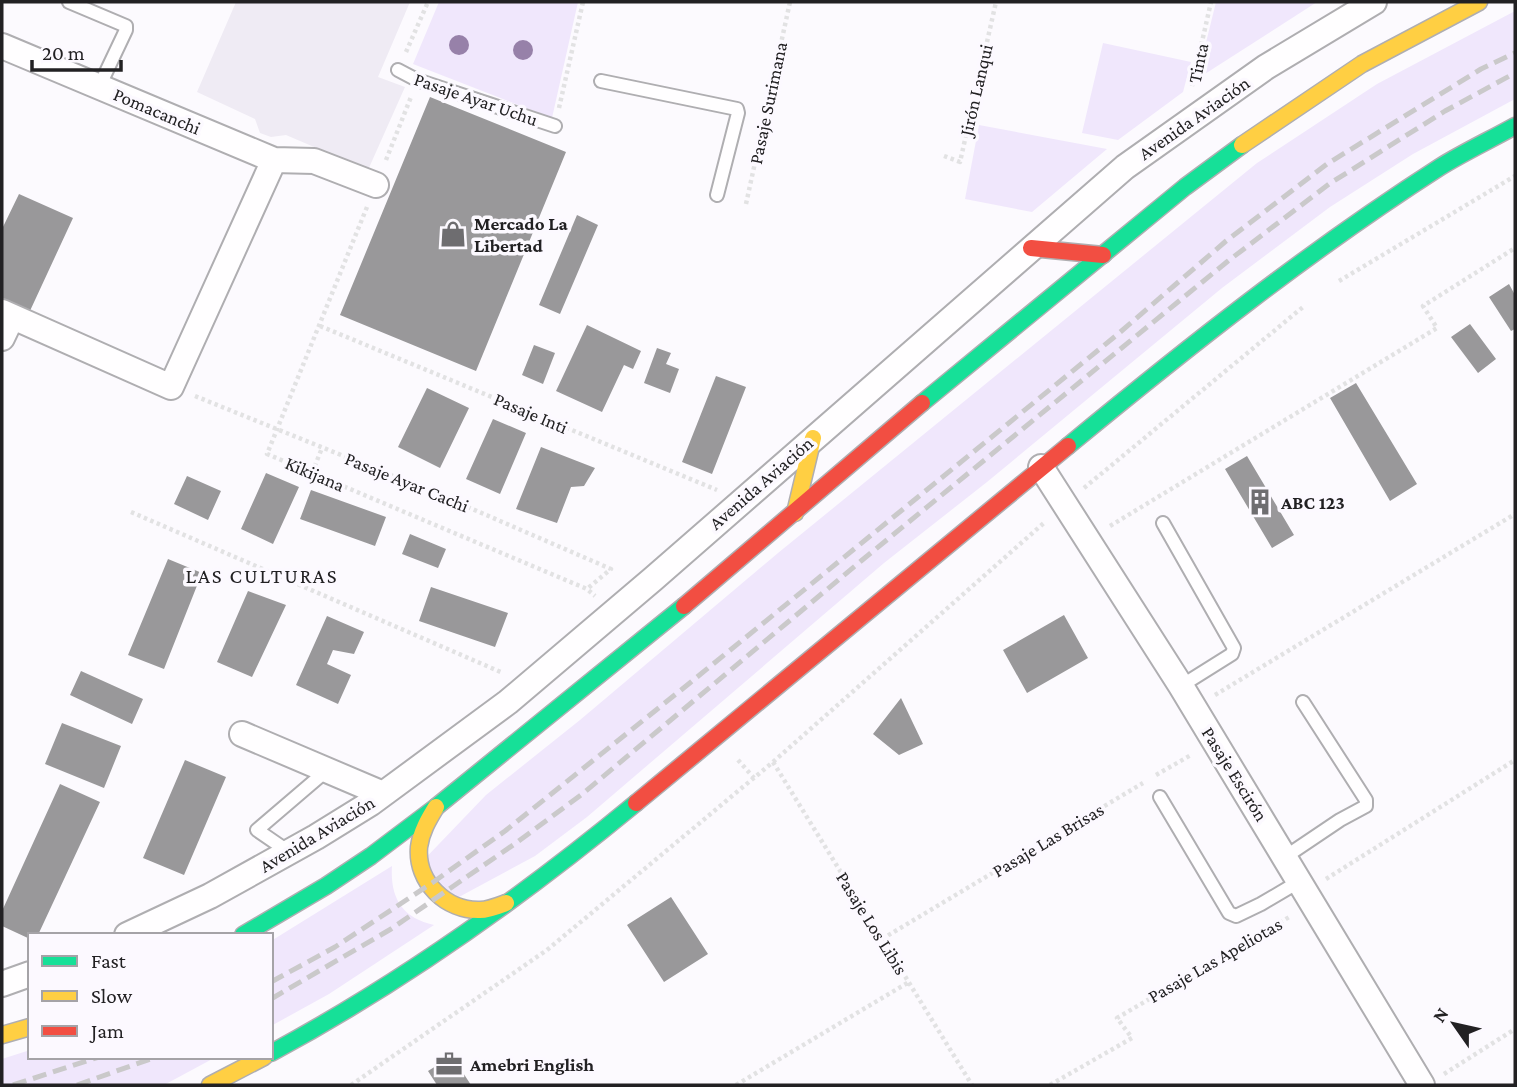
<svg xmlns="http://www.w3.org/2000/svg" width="1517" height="1087" viewBox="0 0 1517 1087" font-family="'Crimson Pro',serif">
	<rect width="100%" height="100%" fill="#fcfafe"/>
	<path fill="#efebf4" d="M236 2H410L378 77 405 87 368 170 286 135 271 137 260 133 255 119 197 92Z"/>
	<path fill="#f0e7fc" d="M439 2H578L552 118 413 64Z
		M1216 2H1317L1197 79Z
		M1515 11V99L1413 154 1330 207 1222 288 987 482 884 563 587 817 535 856 446 904 415 869 486 795 580 720 778 553 1257 163 1377 84Z
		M1103 43 1191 62 1183 92 1118 140 1082 133Z
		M979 125 1107 149 1032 212 965 199Z
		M392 866C390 898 402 918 434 925L329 994 271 1026V941Z
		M30 1050V1057H216L164 1085H2V1059Z"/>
	<path fill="#99989a" d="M430 97 566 152 476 371 340 315Z
		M19 194 73 218 29 313 2 301V229Z
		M577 215 598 225 560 314 539 305Z
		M1509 284 1515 295V329L1511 331 1489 297Z
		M1470 324 1496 359 1478 373 1451 337Z
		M587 325 641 351 633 369 624 365 602 412 556 391Z
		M534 345 555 353 543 384 522 375Z
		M657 348 671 353 666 364 679 369 670 393 644 383Z
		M716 376 746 387 712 474 682 462Z
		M1356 383 1417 484 1390 501 1330 398Z
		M427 388 469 408 440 468 398 447Z
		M493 419 526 433 500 494 466 479Z
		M541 447 595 468 584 486 571 487 557 523 516 509Z
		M1247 456 1294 535 1272 548 1225 469Z
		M266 473 299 487 273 544 241 529Z
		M187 476 221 491 208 520 174 504Z
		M311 490 386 517 375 546 300 519Z
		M410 534 446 549 438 568 402 554Z
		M168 559 202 573 164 669 128 655Z
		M431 587 508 613 495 647 419 621Z
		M248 591 286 605 252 677 217 662Z
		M1064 615 1088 658 1027 693 1003 650Z
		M327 616 364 632 354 654 333 650 327 664 351 675 338 704 296 685Z
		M81 671 143 699 132 724 70 695Z
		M901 698 923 744 899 755 873 734Z
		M62 723 121 746 104 788 45 764Z
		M185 760 226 777 184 875 143 858Z
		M60 784 100 802 38 935H30V939L2 926V911Z
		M671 897 708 954 664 982 627 925Z
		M452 1056 471 1085H437L428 1071Z"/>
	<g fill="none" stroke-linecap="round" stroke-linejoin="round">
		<g stroke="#afaeb1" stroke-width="16">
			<path id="lane" d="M69 2 126 26V30L99 87
				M398 70 417 80 555 126
				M601 81 737 109 738 113 717 195
				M1163 523 1234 648 1232 654 1181 686
				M1160 797 1229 913 1236 916 1261 904 1300 881
				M289 852 257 830 326 771
				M1285 857 1340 820 1366 806V800L1303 702"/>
		</g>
		<g stroke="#afaeb1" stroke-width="28">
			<path id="street" d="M2 46 274 160 314 161 376 185
				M2 312 171 387 274 160
				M2 338 12 317
				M1041 467 1181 686 1422 1085
				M242 734 383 794
				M127 935 210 896 316 837 371 803 508 702 653 579 1125 167 1266 67 1374 2
				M2 984 30 974"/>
		</g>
		<g stroke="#afaeb1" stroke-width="19">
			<path id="fast" d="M922 403 1185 187 1242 145
				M1068 446C1188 347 1309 251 1440 167 1464 152 1490 140 1515 126
				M243 935 326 886 371 856 436 807 684 606
				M271 1053C401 983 522 897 636 803"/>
		</g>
		<g stroke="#afaeb1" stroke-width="19">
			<path id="slow" d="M1242 145 1362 64 1479 2
				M795 513 813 438
				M436 807C428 820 421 832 419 847 416 882 446 911 480 910 488 910 498 906 506 903
				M2 1035 30 1027
				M210 1085 264 1057"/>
		</g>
		<g stroke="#afaeb1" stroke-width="19">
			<path id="jam" d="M1031 248 1103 255
				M684 606 922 403
				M636 803 1068 446"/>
		</g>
		<path stroke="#e2e2e3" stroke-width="4.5" stroke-dasharray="3.5 3.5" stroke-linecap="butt" d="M406 52 428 2
			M1192 86 1211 2
			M559 108 583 2
			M944 156 960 162 996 2
			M386 160 411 97
			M746 204 790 2
			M367 207 267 454 587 589 595 596
			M1339 281 1515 176
			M320 326 717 490
			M195 396 440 495 611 569 587 589
			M312 473 322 448
			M1084 488 1303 307
			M131 512 503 673
			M1110 526 1437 328 1423 306 1515 248
			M1215 695 1515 514
			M738 760 754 778
			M773 762 972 1085
			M1156 775 1191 755
			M1326 879 1515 760
			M882 939 1143 783
			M1444 1074 1515 1029
			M351 1085 547 950 773 762 1045 522
			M736 1085 909 982
			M1050 1085 1132 1038 1117 1018 1291 916"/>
		<use href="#lane" stroke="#fffeff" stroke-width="12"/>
		<use href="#street" stroke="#fffeff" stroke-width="24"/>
		<use href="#fast" stroke="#16e098" stroke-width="16"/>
		<use href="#slow" stroke="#ffcf43" stroke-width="16"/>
		<use href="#jam" stroke="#f24e42" stroke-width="16"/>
		<path stroke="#cac9ca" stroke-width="5" stroke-dasharray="14 7" stroke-linecap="butt" d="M271 982 335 947 432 883 505 831 691 682 1118 334 1226 241 1327 164 1481 69 1515 53
			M271 999 391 929 516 843 581 795 861 561 1228 261 1329 184 1445 111 1515 73
			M13 1085 99 1057
			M77 1085 156 1057"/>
	</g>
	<g fill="#9781a9">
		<circle cx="459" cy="45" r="10"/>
		<circle cx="523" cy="50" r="10"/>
	</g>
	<defs>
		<g id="shop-bare" transform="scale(2.1)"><path d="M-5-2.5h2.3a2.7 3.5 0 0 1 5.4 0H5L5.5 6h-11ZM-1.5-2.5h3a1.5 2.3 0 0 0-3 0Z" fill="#6e6d70" stroke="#fcf9ff" stroke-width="2.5" paint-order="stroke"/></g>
		<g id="building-bare" transform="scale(2.1)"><path d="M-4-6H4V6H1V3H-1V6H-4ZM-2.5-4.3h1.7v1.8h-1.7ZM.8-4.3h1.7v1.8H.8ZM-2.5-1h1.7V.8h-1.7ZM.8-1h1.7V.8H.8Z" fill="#6e6d70" stroke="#fcf9ff" stroke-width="2.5" paint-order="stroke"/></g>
		<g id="office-bare" transform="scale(2.1)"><path d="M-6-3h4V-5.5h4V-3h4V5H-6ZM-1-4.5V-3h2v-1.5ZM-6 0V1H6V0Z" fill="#6e6d70" stroke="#fcf9ff" stroke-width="2.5" paint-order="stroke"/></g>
	</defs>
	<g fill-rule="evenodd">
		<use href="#shop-bare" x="453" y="234"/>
		<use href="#building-bare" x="1260" y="502"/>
		<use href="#office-bare" x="449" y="1064"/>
	</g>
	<g text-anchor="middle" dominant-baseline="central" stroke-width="7" stroke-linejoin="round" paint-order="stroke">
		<g font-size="19" fill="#222123" stroke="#fcf9ff">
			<text transform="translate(1198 63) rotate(-78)">Tinta</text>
			<text transform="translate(976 90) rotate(-77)">Jirón Lanqui</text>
			<text transform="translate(476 99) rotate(19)">Pasaje Ayar Uchu</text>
			<text transform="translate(768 103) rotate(-78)">Pasaje Surimana</text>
			<text transform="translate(157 111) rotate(23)">Pomacanchi</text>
			<text transform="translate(1194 118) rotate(-35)">Avenida Aviación</text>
			<text transform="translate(531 413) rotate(23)">Pasaje Inti</text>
			<text transform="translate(315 474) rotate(23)">Kikijana</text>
			<text transform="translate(407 482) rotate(22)">Pasaje Ayar Cachi</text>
			<text transform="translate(761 483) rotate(-41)">Avenida Aviación</text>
			<text transform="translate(1235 774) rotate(58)">Pasaje Escirón</text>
			<text transform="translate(317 834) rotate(-31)">Avenida Aviación</text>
			<text transform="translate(1048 840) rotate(-31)">Pasaje Las Brisas</text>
			<text transform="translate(872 923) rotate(58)">Pasaje Los Libis</text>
			<text transform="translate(1215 960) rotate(-30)">Pasaje Las Apeliotas</text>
		</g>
		<g font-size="19" font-weight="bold" fill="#222123" stroke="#fcf9ff" text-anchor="start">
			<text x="474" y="223">Mercado La<tspan x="474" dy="22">Libertad</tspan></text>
			<text x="1281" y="502">ABC 123</text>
			<text x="470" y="1064">Amebri English</text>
		</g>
		<g font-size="21" letter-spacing="2" fill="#222123" stroke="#fcf9ff">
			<text x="262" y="576">LAS CULTURAS</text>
		</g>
	</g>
	<rect width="1517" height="1087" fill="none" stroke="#222123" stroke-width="7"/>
	<rect x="28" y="933" width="245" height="126" fill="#fcf9ff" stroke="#a5a3a7" stroke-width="2"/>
	<rect x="42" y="956" width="35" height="10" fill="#16e098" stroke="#a5a3a7" stroke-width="2"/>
	<text x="91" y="968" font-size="21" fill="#222123">Fast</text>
	<rect x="42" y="991" width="35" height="10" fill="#ffcf43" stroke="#a5a3a7" stroke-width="2"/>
	<text x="91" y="1003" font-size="21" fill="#222123">Slow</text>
	<rect x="42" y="1026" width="35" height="10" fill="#f24e42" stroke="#a5a3a7" stroke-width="2"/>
	<text x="91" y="1038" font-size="21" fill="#222123">Jam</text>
	<g transform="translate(1454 1024) rotate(304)" stroke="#fcf9ff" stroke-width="5" paint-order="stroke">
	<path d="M0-5L12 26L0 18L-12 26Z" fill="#222123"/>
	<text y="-10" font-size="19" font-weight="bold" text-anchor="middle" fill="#222123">N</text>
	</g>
	<path d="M32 60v10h89v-10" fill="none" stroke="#222123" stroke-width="3.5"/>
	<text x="42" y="60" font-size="21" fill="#222123" stroke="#fcf9ff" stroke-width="5" paint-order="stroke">20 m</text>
</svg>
